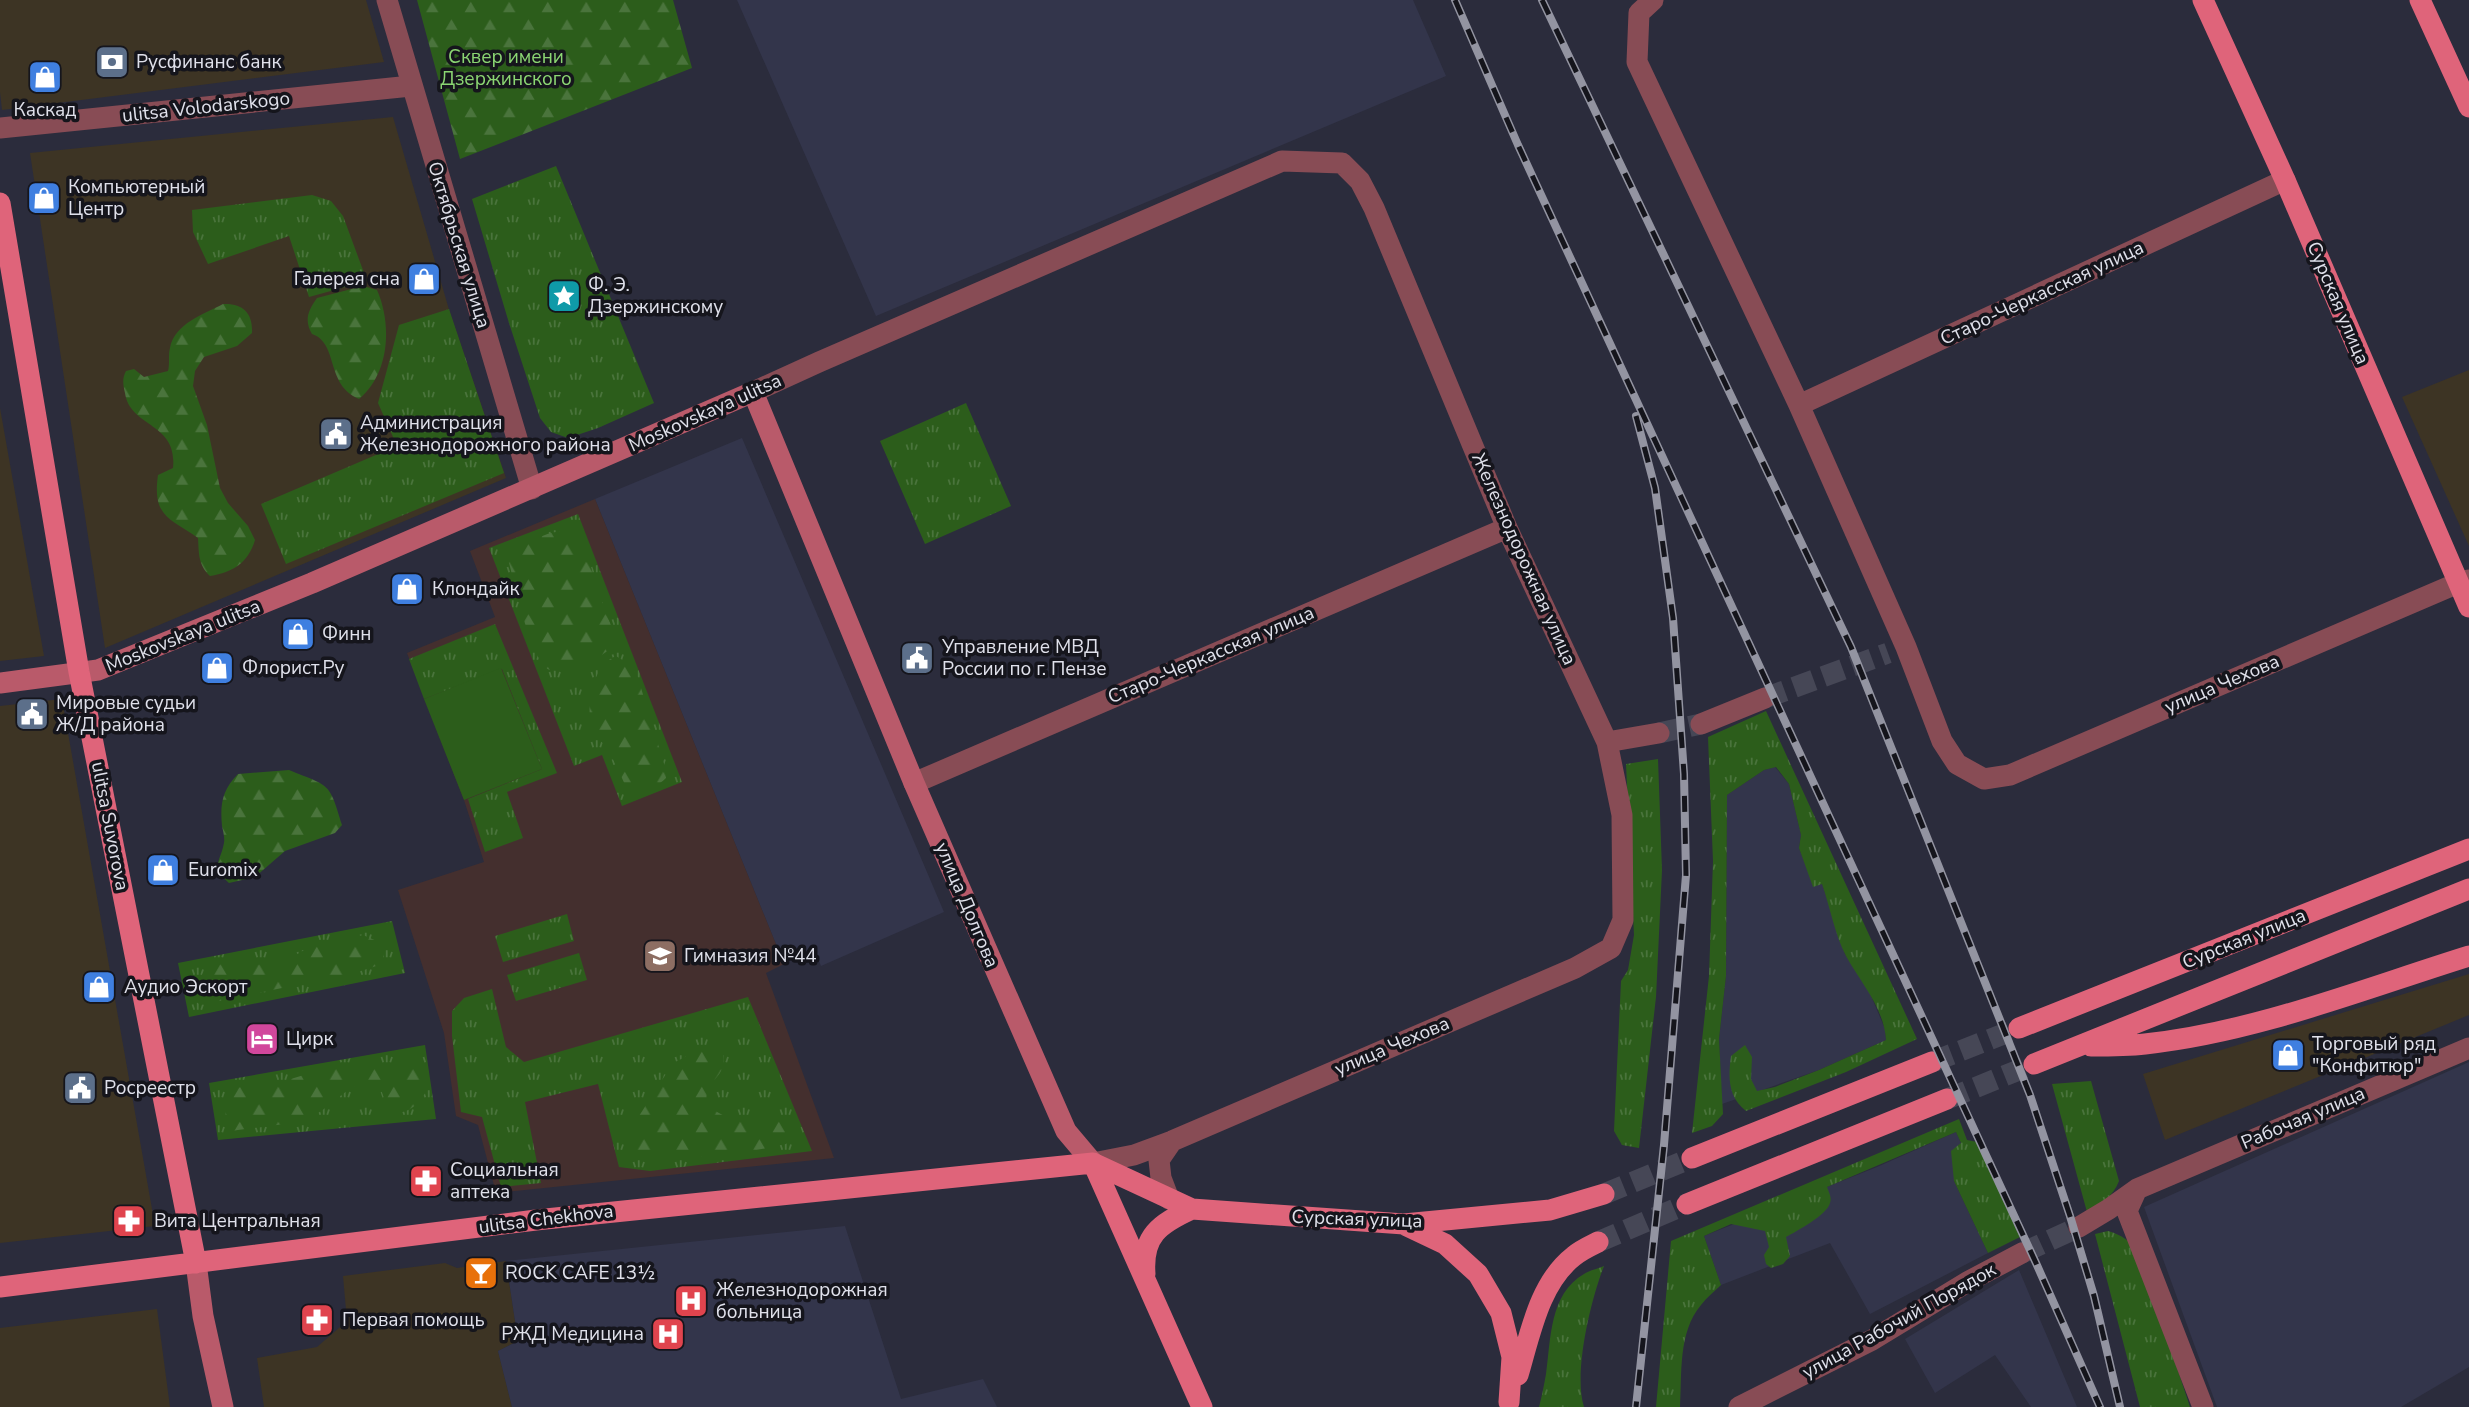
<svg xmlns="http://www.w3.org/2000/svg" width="2469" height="1407" viewBox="0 0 2469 1407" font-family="'Nunito Sans',sans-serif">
	<defs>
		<pattern id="grass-tufts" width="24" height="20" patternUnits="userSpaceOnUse" patternTransform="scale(1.75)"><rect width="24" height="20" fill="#2c5d1b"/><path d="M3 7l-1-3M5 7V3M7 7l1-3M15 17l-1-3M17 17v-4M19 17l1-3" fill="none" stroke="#4a743c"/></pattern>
		<pattern id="forest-firs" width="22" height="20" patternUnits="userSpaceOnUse" patternTransform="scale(1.75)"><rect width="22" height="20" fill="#2c5d1b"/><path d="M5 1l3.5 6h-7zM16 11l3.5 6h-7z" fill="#4a743c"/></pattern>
	</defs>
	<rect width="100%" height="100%" fill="#2b2c3c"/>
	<path fill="#3d3424" d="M0 0H366L384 62 2 110 0 92Z
		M393 117 450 313 506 478 105 648 30 153Z
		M2469 370V546L2402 397Z
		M0 408 44 656 0 661Z
		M62 699 155 1226 0 1243V706Z
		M2469 974V1015L2165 1140 2143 1074Z
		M506 1261 518 1341 498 1351 512 1407H264L257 1358 317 1347 347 1321 343 1276 445 1263 457 1268Z
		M157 1309 170 1407H0V1328Z"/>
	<path fill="#33354b" d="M737 0H1413L1446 76 876 316Z
		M742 438 944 912 821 966 815 951 784 964 595 499Z
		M1775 767 1789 784 1801 835 1799 848 1814 886 1822 883 1845 954 1869 991 1885 1029 1886 1040 1819 1070 1722 1104 1719 1039 1726 976 1727 795 1764 770Z
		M2469 1062V1367L2401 1407H2217L2144 1207Z
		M1956 1132 1961 1143 1954 1181 1988 1253 1870 1314 1830 1243 1721 1285 1704 1236 1877 1167Z
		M845 1226 901 1399 983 1379 997 1407H512L498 1351 518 1341 506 1261Z
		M2019 1270 2077 1407H2031L1995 1355 1935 1393 1905 1339Z"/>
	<path fill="#442f2e" d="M595 499 784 964 766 973 834 1158 496 1193 478 1125 456 1116 444 1033 398 890 484 862 464 800 407 653 495 617 470 551Z"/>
	<path fill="url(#grass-tufts)" d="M556 166 654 403 598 428 568 438 551 432 540 418 509 323 472 199Z
		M312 195 331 201 343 216 367 281 309 297 289 236 208 264 193 232 192 210Z
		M449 309 504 473 286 564 261 504 397 446 378 403 399 325Z
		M966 403 1011 506 925 544 880 441Z
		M578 514 682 782 622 806 602 755 574 766 489 548Z
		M495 624 557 773 507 792 523 838 485 852 468 799 542 769 502 669 424 699 409 659Z
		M1766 711 1917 1039 1846 1072 1746 1111C1728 1097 1728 1078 1731 1056L1745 1045 1752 1057 1751 1079 1757 1091 1775 1087 1819 1070 1886 1040C1884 1008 1861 983 1846 956 1835 935 1830 907 1822 884L1813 887 1799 848 1801 835 1789 784 1776 767 1764 770 1727 795 1726 976 1719 1039 1723 1114 1712 1126 1692 1133 1709 976 1713 861 1708 737Z
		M1658 759 1662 870 1656 997 1639 1148 1622 1145 1614 1131 1621 981 1628 970 1634 935 1626 764Z
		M567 914 574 941 503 962 495 936Z
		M392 921 405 973 189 1017 178 963Z
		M579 953 587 980 516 1001 507 975Z
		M492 989 506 1047 524 1062 748 997 812 1151 650 1171 619 1167 598 1084 525 1102 541 1183 501 1187 482 1117 461 1112 452 1036V1011L464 998Z
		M425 1045 436 1119 218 1140 209 1083Z
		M2091 1081 2119 1181C2113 1197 2101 1203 2087 1212L2052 1084Z
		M1959 1119 1967 1140 1977 1142 2020 1237 1988 1253 1954 1181 1951 1151 1961 1143 1956 1132 1827 1187C1829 1193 1832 1197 1830 1203 1827 1215 1797 1231 1786 1237L1790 1256 1783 1264 1771 1268 1766 1264 1764 1255 1769 1247 1765 1231 1731 1224 1704 1236 1721 1285C1715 1291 1707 1297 1701 1305 1678 1332 1682 1374 1680 1407H1656L1671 1241Z
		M2108 1231C2122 1235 2130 1241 2139 1253L2190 1407H2140L2095 1234Z
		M1604 1266C1591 1299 1573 1373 1584 1407H1539C1542 1396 1544 1385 1546 1374 1551 1340 1549 1294 1584 1274 1590 1270 1598 1269 1604 1266Z"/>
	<path fill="url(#forest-firs)" d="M417 0H673L692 68 460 159Z
		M363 286 377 290C392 324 390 373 359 399 325 385 339 343 312 334 304 320 308 311 317 298Z
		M223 304C243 303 253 313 252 333L237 346 204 357 195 371 193 386 207 425 220 488 228 503 248 526 255 540C248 563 233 572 210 576 198 565 199 553 198 538 170 518 152 517 158 475L173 468C178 422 130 428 125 393 123 384 122 379 126 371L134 369 144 377 168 371C170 363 168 355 170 348 174 324 204 314 223 304Z
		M562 531 574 532 585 545 596 585 616 639C610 653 596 659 582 663 573 666 560 673 550 670 531 664 514 580 508 559L512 548 550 533Z
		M616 656 632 666 638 678 665 767 666 778C657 788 640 791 627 789 621 776 615 762 608 750 603 742 595 736 592 728 585 706 593 664 616 656Z
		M289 770C330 787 329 781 342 825L335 833 285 851 255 877 229 883C210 865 220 864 224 843 225 838 223 831 222 826 220 804 222 790 238 774Z
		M363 935 379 942 384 954 382 964 355 973 200 1005 196 1001 193 989 207 967C230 962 250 960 273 968L306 949Z
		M714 1046 722 1049C731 1079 702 1078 707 1105 721 1116 735 1122 754 1122 762 1123 780 1115 787 1120 794 1124 793 1134 791 1140L786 1144 747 1152 702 1157 641 1155 631 1144 632 1127 673 1063 706 1047Z
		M379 1064 418 1067 424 1077 426 1092C417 1106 406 1116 389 1112L379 1084C350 1076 332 1110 308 1118 286 1126 255 1127 232 1131L225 1124 227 1093 232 1089 259 1083 271 1085 327 1068Z"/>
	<path fill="#2c5d1b" d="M501 668 542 769 464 800 424 699Z"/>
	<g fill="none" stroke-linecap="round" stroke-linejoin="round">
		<path stroke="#464756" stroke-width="21" stroke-dasharray="21 10" stroke-linecap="butt" d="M1765 698 1888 653
			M1659 733 1701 724
			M2022 1253 2079 1227"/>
		<path stroke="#464756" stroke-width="21" stroke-dasharray="21 10" stroke-linecap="butt" d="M1932 1062 2019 1028
			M1947 1099 2034 1064
			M1604 1194 1692 1158
			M1598 1242 1687 1204"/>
		<path stroke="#884c55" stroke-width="21" d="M387 0 532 489
			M1653 0 1639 13 1637 62 1799 405 1906 647 1942 741 1957 764 1984 779 2010 775 2458 583 2469 580
			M0 128 411 86
			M753 392 819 362 1282 161 1342 163 1360 181 1374 208 1507 528 1607 742 1622 815 1623 920 1611 948 1575 968 1172 1141 1134 1155 1093 1163
			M1799 405 2285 180
			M1701 724 1765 698
			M1607 742 1659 733
			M914 783 1507 528
			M2137 1189 2127 1211 2203 1407
			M1169 1199 1161 1178 1159 1160 1172 1141
			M2079 1227 2109 1209 2137 1189 2469 1048
			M1739 1407 1872 1340 1969 1281 2022 1253"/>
		<path stroke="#b95a6a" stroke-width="21" d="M0 683 98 670 312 583 753 392 914 783 1066 1131 1093 1163
			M196 1263 203 1316 223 1407"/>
		<path stroke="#df647a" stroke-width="21" d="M2203 0 2285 180 2469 607
			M2420 0 2469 107
			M0 203 79 672 196 1263
			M2019 1028 2469 849
			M2091 1046C2109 1046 2127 1046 2145 1044 2256 1032 2363 989 2469 956
			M2034 1064 2469 889
			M1692 1158 1932 1062
			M1093 1163 1192 1209 1404 1224 1550 1210 1604 1194
			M1093 1163 1202 1407
			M1687 1204 1947 1099
			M1405 1225 1445 1244 1478 1274 1501 1313 1512 1357 1509 1402
			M1145 1274C1142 1236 1159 1224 1192 1209
			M0 1287 536 1220 1093 1163
			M1518 1375C1530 1335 1539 1283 1574 1256 1581 1250 1590 1246 1598 1242"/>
		<g stroke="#9394a1" stroke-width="8">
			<path id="rail" d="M1455 0 1518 145 2036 1263 2100 1407
				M1542 0 1851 647 2030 1095 2070 1216 2094 1296 2120 1407
				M1636 416 1655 488 1673 618 1684 774 1686 875 1664 1145 1636 1407"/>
		</g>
		<use href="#rail" stroke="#15151c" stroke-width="5" stroke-dasharray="16" stroke-linecap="butt"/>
	</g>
	<defs>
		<g id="bank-square" transform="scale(1.75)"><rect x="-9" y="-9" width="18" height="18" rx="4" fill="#5c6f8a" stroke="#15151c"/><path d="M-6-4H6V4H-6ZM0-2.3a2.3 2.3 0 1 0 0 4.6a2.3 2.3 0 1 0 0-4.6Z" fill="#fff"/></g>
		<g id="shop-square" transform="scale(1.75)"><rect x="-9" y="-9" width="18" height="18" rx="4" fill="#3f7fe0" stroke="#15151c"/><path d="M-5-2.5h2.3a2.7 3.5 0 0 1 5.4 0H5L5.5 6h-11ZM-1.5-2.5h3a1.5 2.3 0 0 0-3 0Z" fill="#fff"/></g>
		<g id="sight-square" transform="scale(1.75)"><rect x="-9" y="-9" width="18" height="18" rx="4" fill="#0f9aa8" stroke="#15151c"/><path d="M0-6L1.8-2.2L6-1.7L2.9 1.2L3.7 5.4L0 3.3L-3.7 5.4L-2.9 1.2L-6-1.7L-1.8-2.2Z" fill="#fff"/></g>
		<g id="civic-square" transform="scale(1.75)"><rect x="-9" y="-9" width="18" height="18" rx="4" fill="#5c6f8a" stroke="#15151c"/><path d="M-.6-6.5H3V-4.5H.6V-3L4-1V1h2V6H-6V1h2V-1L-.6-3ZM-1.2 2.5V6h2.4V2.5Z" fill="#fff"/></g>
		<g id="school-square" transform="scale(1.75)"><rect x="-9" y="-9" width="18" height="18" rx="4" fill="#8d6e63" stroke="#15151c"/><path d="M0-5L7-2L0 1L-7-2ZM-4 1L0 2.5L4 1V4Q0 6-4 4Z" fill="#fff"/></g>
		<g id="hotel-square" transform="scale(1.75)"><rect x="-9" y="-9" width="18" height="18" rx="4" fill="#d1479c" stroke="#15151c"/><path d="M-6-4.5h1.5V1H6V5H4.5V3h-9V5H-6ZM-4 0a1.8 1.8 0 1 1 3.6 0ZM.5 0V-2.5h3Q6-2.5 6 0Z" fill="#fff"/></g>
		<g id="pharmacy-square" transform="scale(1.75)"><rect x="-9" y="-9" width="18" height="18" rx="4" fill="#e0444e" stroke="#15151c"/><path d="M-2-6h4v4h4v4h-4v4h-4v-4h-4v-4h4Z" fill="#fff"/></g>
		<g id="bar-square" transform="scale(1.75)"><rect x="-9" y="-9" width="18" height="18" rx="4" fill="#e8710a" stroke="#15151c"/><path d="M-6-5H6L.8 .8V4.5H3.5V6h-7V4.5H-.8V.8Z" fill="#fff"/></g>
		<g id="hospital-square" transform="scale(1.75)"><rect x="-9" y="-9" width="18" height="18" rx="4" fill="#e0444e" stroke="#15151c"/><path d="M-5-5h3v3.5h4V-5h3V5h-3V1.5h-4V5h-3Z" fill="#fff"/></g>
	</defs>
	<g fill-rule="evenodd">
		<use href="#bank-square" x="112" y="62"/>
		<use href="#shop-square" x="45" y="77"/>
		<use href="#shop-square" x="44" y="198"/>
		<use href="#shop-square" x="424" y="279"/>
		<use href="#sight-square" x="564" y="296"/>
		<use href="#civic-square" x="336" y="434"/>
		<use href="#shop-square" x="407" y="589"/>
		<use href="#shop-square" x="298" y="634"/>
		<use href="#civic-square" x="917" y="658"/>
		<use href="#shop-square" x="217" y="668"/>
		<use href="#civic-square" x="32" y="714"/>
		<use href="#shop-square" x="163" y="870"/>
		<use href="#school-square" x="660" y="956"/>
		<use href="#shop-square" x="99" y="987"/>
		<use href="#hotel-square" x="262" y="1039"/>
		<use href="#shop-square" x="2288" y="1055"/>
		<use href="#civic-square" x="80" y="1088"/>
		<use href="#pharmacy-square" x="426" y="1181"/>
		<use href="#pharmacy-square" x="129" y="1221"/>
		<use href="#bar-square" x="481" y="1273"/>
		<use href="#hospital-square" x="691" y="1301"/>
		<use href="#pharmacy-square" x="317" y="1320"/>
		<use href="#hospital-square" x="668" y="1334"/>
	</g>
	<g text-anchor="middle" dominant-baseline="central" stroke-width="7" stroke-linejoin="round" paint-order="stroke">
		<g font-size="19" fill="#8bd673" stroke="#15151c">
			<text x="506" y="57">Сквер имени<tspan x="506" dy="22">Дзержинского</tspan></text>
		</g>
		<g font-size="19" fill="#e0e1eb" stroke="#15151c" text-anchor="start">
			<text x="136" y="62">Русфинанс банк</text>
			<text x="45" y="110" text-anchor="middle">Каскад</text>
			<text x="68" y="187">Компьютерный<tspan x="68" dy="22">Центр</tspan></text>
			<text x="400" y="279" text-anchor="end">Галерея сна</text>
			<text x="588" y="285">Ф. Э.<tspan x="588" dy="22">Дзержинскому</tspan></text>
			<text x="360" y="423">Администрация<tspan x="360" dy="22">Железнодорожного района</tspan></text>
			<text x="432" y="589">Клондайк</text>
			<text x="322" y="634">Финн</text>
			<text x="942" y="647">Управление МВД<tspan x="942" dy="22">России по г. Пензе</tspan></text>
			<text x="242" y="668">Флорист.Ру</text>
			<text x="56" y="703">Мировые судьи<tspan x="56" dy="22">Ж/Д района</tspan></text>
			<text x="188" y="870">Euromix</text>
			<text x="684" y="956">Гимназия №44</text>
			<text x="124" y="987">Аудио Эскорт</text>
			<text x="286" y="1039">Цирк</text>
			<text x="2312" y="1044">Торговый ряд<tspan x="2312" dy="22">"Конфитюр"</tspan></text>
			<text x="104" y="1088">Росреестр</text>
			<text x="450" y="1170">Социальная<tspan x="450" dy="22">аптека</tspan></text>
			<text x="154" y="1221">Вита Центральная</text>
			<text x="505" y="1273">ROCK CAFE 13½</text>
			<text x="716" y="1290">Железнодорожная<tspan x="716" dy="22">больница</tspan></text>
			<text x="342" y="1320">Первая помощь</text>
			<text x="644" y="1334" text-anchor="end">РЖД Медицина</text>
		</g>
		<g font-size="19" fill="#e0e1eb" stroke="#15151c">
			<text transform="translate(206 107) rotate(-6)">ulitsa Volodarskogo</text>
			<text transform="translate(459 245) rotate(73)">Октябрьская улица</text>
			<text transform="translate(2042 293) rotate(-25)">Старо-Черкасская улица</text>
			<text transform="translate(2338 303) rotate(67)">Сурская улица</text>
			<text transform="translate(705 413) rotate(-24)">Moskovskaya ulitsa</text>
			<text transform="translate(1524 559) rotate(66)">Железнодорожная улица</text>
			<text transform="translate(183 636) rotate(-22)">Moskovskaya ulitsa</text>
			<text transform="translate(1211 655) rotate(-23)">Старо-Черкасская улица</text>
			<text transform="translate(2222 684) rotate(-23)">улица Чехова</text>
			<text transform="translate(110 826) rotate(79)">ulitsa Suvorova</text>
			<text transform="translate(967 905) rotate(67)">улица Долгова</text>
			<text transform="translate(2244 939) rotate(-22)">Сурская улица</text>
			<text transform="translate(1392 1046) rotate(-23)">улица Чехова</text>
			<text transform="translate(2303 1118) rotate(-23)">Рабочая улица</text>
			<text transform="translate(546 1219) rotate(-7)">ulitsa Chekhova</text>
			<text transform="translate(1357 1219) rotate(2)">Сурская улица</text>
			<text transform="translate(1899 1321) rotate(-29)">улица Рабочий Порядок</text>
		</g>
	</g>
</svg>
